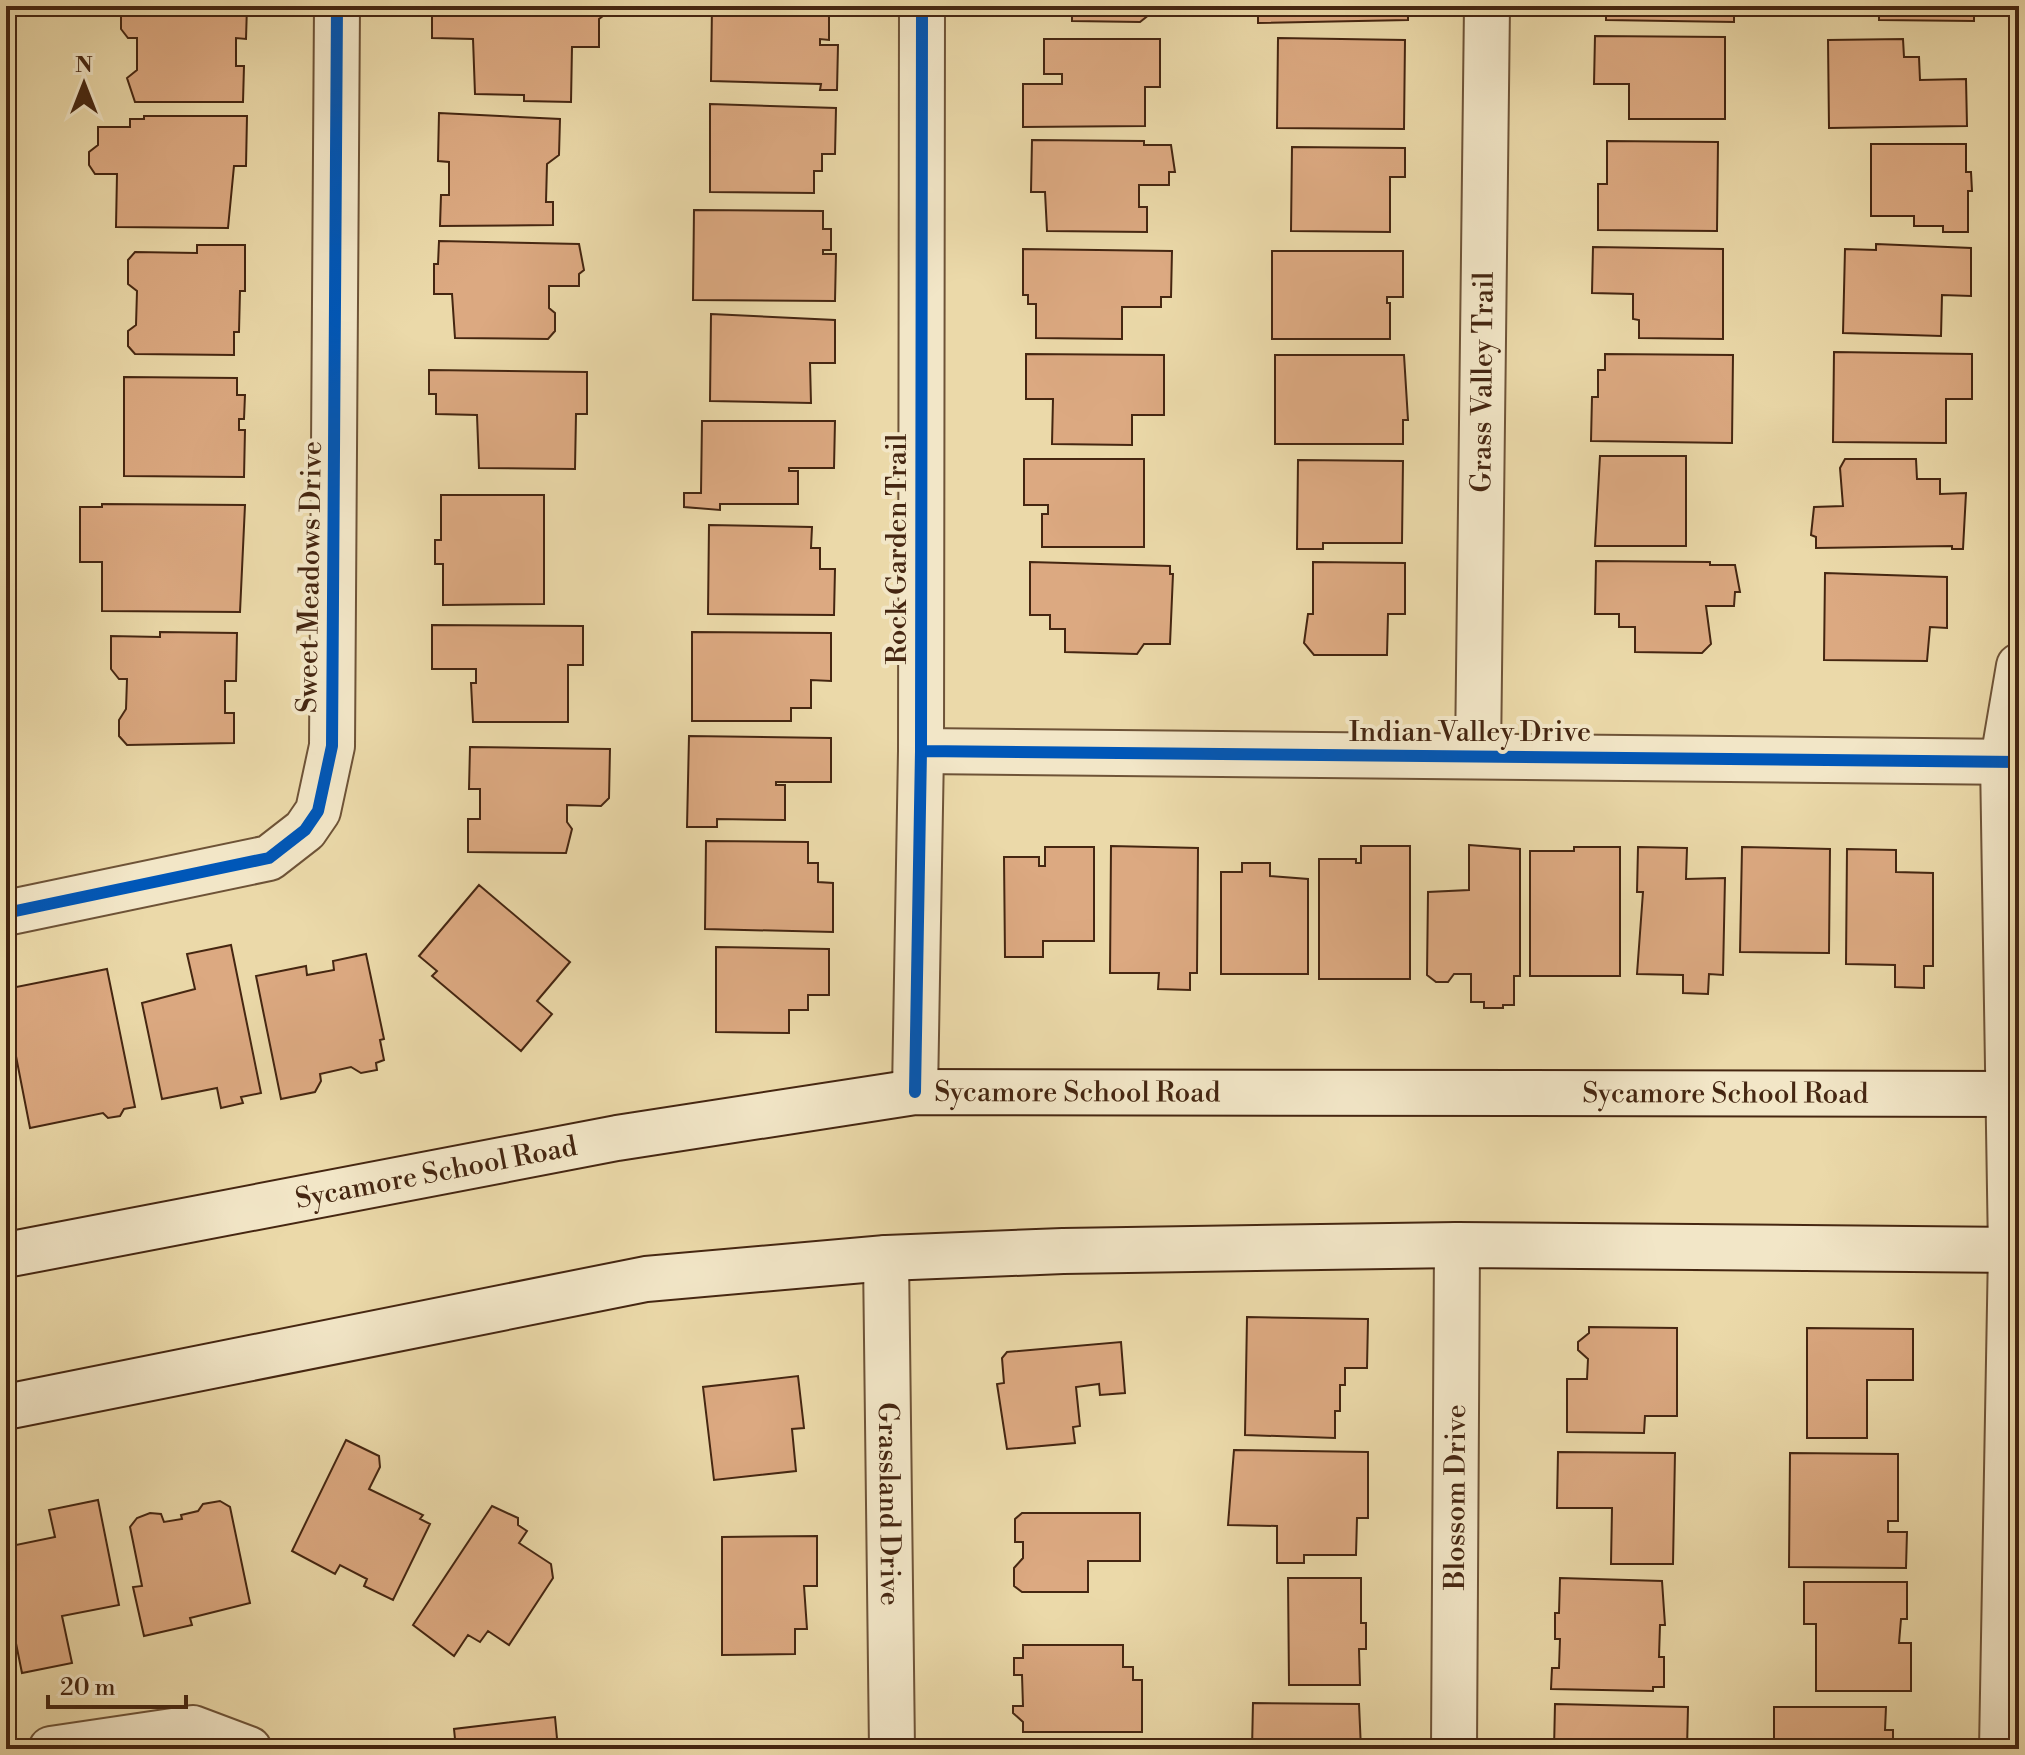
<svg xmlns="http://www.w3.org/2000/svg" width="2025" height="1755" viewBox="0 0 2025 1755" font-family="'Libre Bodoni',serif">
	<rect width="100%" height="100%" fill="#ebd9a9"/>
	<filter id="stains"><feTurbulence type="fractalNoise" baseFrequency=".0025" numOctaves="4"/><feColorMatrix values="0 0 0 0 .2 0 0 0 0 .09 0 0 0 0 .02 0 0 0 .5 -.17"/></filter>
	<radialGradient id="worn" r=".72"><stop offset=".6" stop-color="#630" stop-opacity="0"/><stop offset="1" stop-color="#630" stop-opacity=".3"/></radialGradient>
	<path fill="#dca981" stroke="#452611" stroke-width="2" d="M121 6H247L246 39 236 38V66H244L243 102H135L127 78 137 70V38H128L121 29Z
		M432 6H607V13L599 19V47H572L571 102 524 101V95L475 94 473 39 432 38Z
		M712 6H829V40L820 39V45H838L837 90H820L821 84 711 81Z
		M1072 6H1150V14L1140 22 1072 21Z
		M1252 6H1408V20L1258 23V12Z
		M1606 6H1734V22L1606 20Z
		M1879 6H1974V21L1879 20Z
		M1595 36 1725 37V119H1629V84H1594Z
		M1278 38 1405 40 1404 129 1277 128Z
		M1044 39H1160V87H1145V126L1023 127V84H1062V74H1044Z
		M1903 39 1904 57H1919L1920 80 1966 79 1967 126 1829 128 1828 40Z
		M710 104 836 108 835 154H822V171H814V193L710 192Z
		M439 113 560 119 559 155 547 164 546 202H553V225L440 226 441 195H449V162L438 161Z
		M144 116H247L246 166H234L228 228 116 227 117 174H95L89 165V152L98 145V127H130V119H144Z
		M1032 140 1144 141V145H1171L1175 172H1169V185H1139V207H1147V232L1047 231 1045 192H1031Z
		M1607 141 1718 142 1717 231 1598 230V184H1607Z
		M1871 144H1966V172H1971L1972 191H1968V232H1943V226H1914V216H1871Z
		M1292 147 1405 148V177H1390V232L1291 231Z
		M694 210 823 211V229H831V250H823V254H836L835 301 693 300Z
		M439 241 579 244 584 270 579 274V286H549V308L555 313V331L548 339 455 338 452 294H434V264H438Z
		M1876 244 1971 248V296L1942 295 1941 336 1843 333 1845 249 1876 250Z
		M197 245H245V291H240L239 332H234V355L135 354 128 346V331L136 325 137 291 128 284V260L135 252 197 253Z
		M1593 247 1723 249V339L1639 338V320L1633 319V294L1592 293Z
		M1023 249 1172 251 1171 297H1161V307H1122V339L1036 338V304H1028V295H1023Z
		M1272 251H1403V297H1387V303H1390V339H1272Z
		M711 314 835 320V363H810L811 403 710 401Z
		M1834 352 1972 354V399H1946V443L1833 442Z
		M1026 354 1164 355V415H1132V445L1052 444 1053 399H1026Z
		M1605 354 1733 355 1732 443 1591 441 1592 397H1598V370H1605Z
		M1275 355H1404L1408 420H1403V444H1275Z
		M429 370 587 372V414H576L575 469 479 468 477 415 436 414V394H429Z
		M124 377 237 378V395H245L244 419H239V430H245L244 477 124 476Z
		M702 421H835L834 468H789V471H798V504H720V510L684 507V493H701Z
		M1600 456H1686V546H1595Z
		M1024 459H1144V547H1042V514H1048V505H1024Z
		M1845 459H1916L1917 479H1940V494L1966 493 1963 549H1952V546L1816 548V537L1811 535 1814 507 1843 506 1840 468Z
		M1298 460 1403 461 1402 543H1323V549H1297Z
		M441 495H544V604L443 605V564H435V540H441Z
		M102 504 245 505 240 612 102 611V562H80V507H102Z
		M709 525 812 527 811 548H820V569H835L834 615 708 614Z
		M1596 561 1710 562V565H1735L1740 592H1735L1734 606H1706L1711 644 1702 653 1635 652V627H1619V614H1595Z
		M1030 562 1170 566V574H1173L1170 644H1144L1137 654 1065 652V629H1050V615H1030Z
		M1313 562 1405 563V614H1388L1387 655H1314L1304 643 1308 614H1313Z
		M1825 573 1947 577V628L1930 627 1927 661 1824 660Z
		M432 625 583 626V665H568V722H473L471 683H476V669H432Z
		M160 632 237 633 236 681H225V713H234V743L127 745 119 736V720L126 709 127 679H119L111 669V636L160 637Z
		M692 632 831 633V681L811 680V708H791V721H692Z
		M689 736 831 738V782H776V785H785V820L717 819V827H687Z
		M470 747 610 749 609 798 601 806 567 805V822L572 829 566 853 468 852V819H480V789H469Z
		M706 841 808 842V863H818V882L833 883V932L705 929Z
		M1469 845 1520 849V976H1514V1005H1503V1008H1484V1002H1471V974H1454L1448 982H1436L1427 975 1428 892 1469 890Z
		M1111 846 1198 848 1197 973H1190V990L1158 989 1159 973H1110Z
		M1361 846H1410V979H1319V859H1356V863H1361Z
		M1045 847H1094V941H1043V957H1005L1004 857H1039V866H1045Z
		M1574 847H1620V976H1530V851H1574Z
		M1638 847 1687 848 1686 879 1725 878 1723 975 1709 974 1708 994 1683 993V975L1637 974 1643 892H1637Z
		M1742 847 1830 849 1829 953 1740 952Z
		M1847 849 1896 850V872L1933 873V966H1924V988L1895 987V965L1846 964Z
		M1242 863H1270V876L1308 879V974H1221V872H1242Z
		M479 885 570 962 537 1001 552 1014 521 1051 432 976 437 971 419 956Z
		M231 945 261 1093 241 1097 243 1103 221 1108 217 1088 162 1099 142 1003 195 989 187 954Z
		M716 947 829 949V995H808V1010H789V1033L716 1032Z
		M366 954 384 1039 380 1040 384 1060 376 1063 377 1070 361 1073 351 1067 320 1074 321 1081 315 1092 281 1099 256 976 306 966 307 975 334 970 333 961Z
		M107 969 135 1107 124 1109 120 1116 108 1118 103 1113 30 1128 6 1005V989Z
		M1247 1317 1368 1319 1367 1368H1345V1385H1340V1411H1335V1438L1245 1435Z
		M1589 1327 1677 1328V1416H1645L1644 1433 1567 1432V1379H1587L1588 1359 1578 1350V1342L1589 1333Z
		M1807 1328 1913 1329V1380H1867V1438H1807Z
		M1121 1342 1125 1393 1100 1395 1099 1384 1076 1387 1080 1426 1073 1427 1075 1443 1007 1449 997 1384 1004 1383 1002 1358 1007 1352Z
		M798 1376 804 1428 792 1429 796 1471 714 1480 703 1387Z
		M346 1440 379 1456 380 1467 369 1489 423 1515 420 1519 430 1524 393 1600 364 1586 367 1579 340 1565 335 1574 292 1551Z
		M1234 1450 1368 1452V1518H1357L1356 1555H1304V1563H1277V1526L1228 1525Z
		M1558 1452 1675 1453 1673 1564H1611L1612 1508H1557Z
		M1790 1453 1898 1454V1521H1888V1532H1907L1906 1568 1789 1567Z
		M98 1500 119 1605 62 1616 72 1663 22 1673 6 1594V1547L55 1537 49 1510Z
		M220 1501 230 1507 250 1603 190 1618 192 1625 144 1636 133 1587 142 1586 130 1527 137 1518 150 1513 161 1514 164 1522 182 1519 181 1515 198 1511 203 1504Z
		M492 1506 518 1518V1525L527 1531 519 1543 551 1564 553 1578 509 1645 488 1631 480 1642 468 1635 454 1656 413 1625Z
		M1022 1513H1140V1561H1088V1592H1022L1014 1586V1568L1023 1558V1542H1015V1519Z
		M817 1536V1586H804L807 1629H795V1654L722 1655V1537Z
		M1288 1578H1361V1623H1366V1649H1359L1360 1685H1289Z
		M1560 1578 1662 1581 1665 1625H1660L1659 1657H1664V1687H1653V1691L1551 1689 1552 1668H1559L1560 1639H1555V1613H1559Z
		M1804 1582H1907V1619H1901L1899 1643H1911V1691H1816V1624H1804Z
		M1023 1645H1123V1667H1133V1680H1142V1732H1023V1722L1013 1713V1706H1023L1022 1675H1014V1658H1023Z
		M1253 1703 1359 1704 1361 1749H1252Z
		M1555 1704 1688 1707 1687 1749H1554Z
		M1774 1707H1886L1885 1730H1893V1749H1774Z
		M555 1717 558 1749H456L454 1729Z
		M806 1744 811 1749H682V1746Z"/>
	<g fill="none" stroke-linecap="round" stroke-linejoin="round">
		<g stroke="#6e5337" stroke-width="48">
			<g id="minor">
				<path d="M921 751 2019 762"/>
				<path id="s1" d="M1478 756 1487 6"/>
				<path d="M6 913 269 858 305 830 318 811 332 746 337 6"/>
				<path d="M915 1092 921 751 922 6"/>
				<path id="s2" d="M886 1258 892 1749"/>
				<path d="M51 1749 193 1728 249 1749"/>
				<path id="s3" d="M1454 1749 1457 1245"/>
				<path d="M2002 1749 2011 1250 2003 760 2019 666"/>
			</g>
		</g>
		<g stroke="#452611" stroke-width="48">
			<g id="secondary">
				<path id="s4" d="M6 1255 617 1138 915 1092 2019 1094"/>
				<path d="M6 1407 646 1279 886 1258 1063 1251 1457 1245 2019 1250"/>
			</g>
		</g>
		<use href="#minor" stroke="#f2e6c7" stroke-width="44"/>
		<use href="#secondary" stroke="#f2e6c7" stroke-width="44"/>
		<g stroke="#f2e6c7" stroke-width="17">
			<path id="cycleway" d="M921 751 2019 762
				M6 913 269 858 305 830 318 811 332 746 337 6
				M915 1092 921 751 922 6"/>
		</g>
		<use href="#cycleway" stroke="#0057b8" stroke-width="12"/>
	</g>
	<g text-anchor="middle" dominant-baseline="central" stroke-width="8" stroke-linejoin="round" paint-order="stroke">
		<g font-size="28" fill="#452611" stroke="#f2e6c7">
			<text stroke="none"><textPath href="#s1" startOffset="374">Grass Valley Trail</textPath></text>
			<text transform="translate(897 549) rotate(-90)">Rock Garden Trail</text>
			<text transform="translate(310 577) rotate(-89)">Sweet Meadows Drive</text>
			<text x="1470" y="732">Indian Valley Drive</text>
			<text stroke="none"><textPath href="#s4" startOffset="1086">Sycamore School Road</textPath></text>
			<text stroke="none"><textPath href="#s4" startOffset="1734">Sycamore School Road</textPath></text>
			<text stroke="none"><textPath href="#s4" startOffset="438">Sycamore School Road</textPath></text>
			<text stroke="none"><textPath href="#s3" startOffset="252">Blossom Drive</textPath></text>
			<text stroke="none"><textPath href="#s2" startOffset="246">Grassland Drive</textPath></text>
		</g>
	</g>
	<rect width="2025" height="1755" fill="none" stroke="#ebd9a9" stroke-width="32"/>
	<rect x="8" y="8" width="2009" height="1739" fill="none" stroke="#452611" stroke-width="4"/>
	<rect x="16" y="16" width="1993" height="1723" fill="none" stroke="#452611" stroke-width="2"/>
	<g transform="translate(84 84)" stroke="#f2e6c7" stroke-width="6" paint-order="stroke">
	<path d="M0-6L14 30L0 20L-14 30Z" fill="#452611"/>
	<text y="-12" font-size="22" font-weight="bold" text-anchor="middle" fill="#452611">N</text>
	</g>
	<path d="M48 1695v12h138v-12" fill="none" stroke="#452611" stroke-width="4"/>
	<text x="60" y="1695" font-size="24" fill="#452611" stroke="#f2e6c7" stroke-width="6" paint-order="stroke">20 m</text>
	<rect width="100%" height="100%" filter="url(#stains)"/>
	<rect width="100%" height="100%" fill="url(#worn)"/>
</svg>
